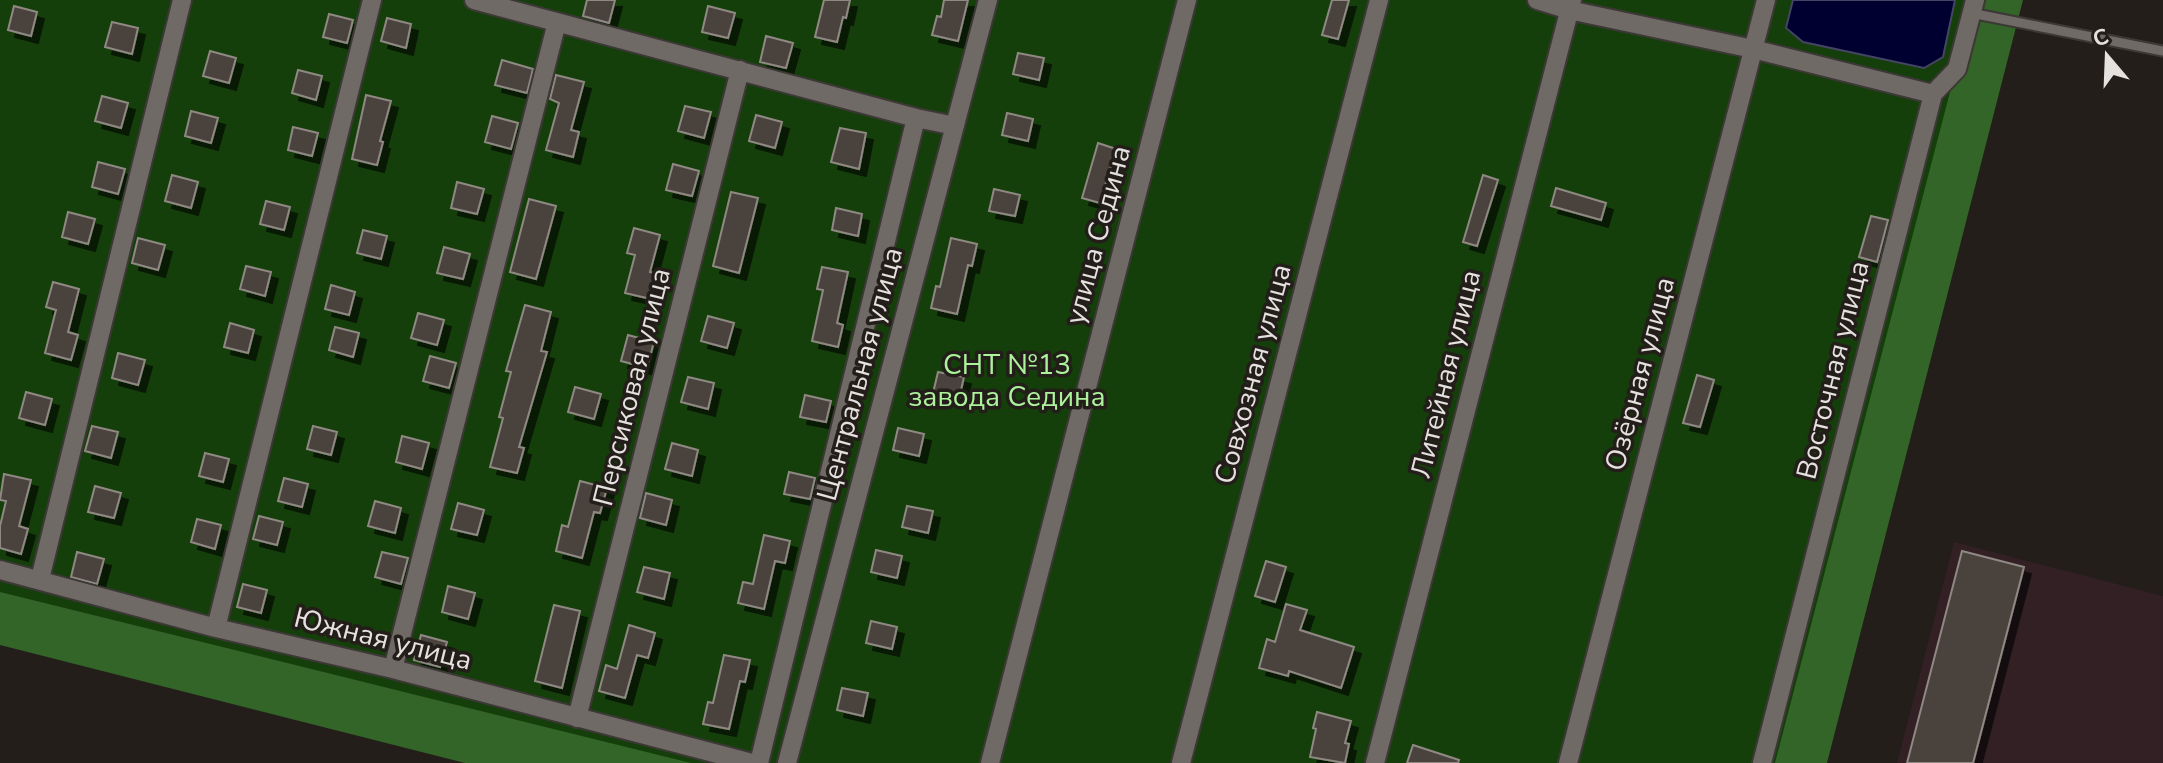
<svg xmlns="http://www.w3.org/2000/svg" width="2163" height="763" viewBox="0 0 2163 763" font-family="'Nunito Sans',sans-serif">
	<defs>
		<filter id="shadow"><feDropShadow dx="7" dy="7" stdDeviation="0" flood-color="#0009"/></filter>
	</defs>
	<rect width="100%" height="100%" fill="#231e1a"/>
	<path fill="#332025" d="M1954 542 2163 596V763H1897Z"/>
	<path fill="#153f0a" d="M0 0H2013L1817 763H598L0 605Z"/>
	<path fill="#336428" d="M1974 0H2023L1827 763H1775Z
		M0 592 691 763H465L0 645Z"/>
	<path fill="#000030" stroke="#444464" stroke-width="2" d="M1793 0H1955L1943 57 1924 68 1803 42 1786 28Z"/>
	<path fill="#48433e" stroke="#8f8883" stroke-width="2" filter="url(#shadow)" d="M587 0H615L609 23 583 16Z
		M824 0H850L846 18 843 17 837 42 815 37Z
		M944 0H968L958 41 932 35 937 16 941 17Z
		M1332 0H1349L1338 39 1322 35Z
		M14 6 37 12 31 36 8 30Z
		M708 6 735 13 728 38 702 32Z
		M329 14 353 20 347 43 323 37Z
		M387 18 411 24 406 48 381 41Z
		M112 22 138 28 132 54 105 47Z
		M766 36 793 43 786 68 760 62Z
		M210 51 236 58 229 83 203 76Z
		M1018 53 1044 58 1039 80 1013 74Z
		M502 60 533 69 527 93 495 85Z
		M298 70 322 76 316 100 292 93Z
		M556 75 584 82 571 130 579 132 573 157 546 150 559 103 550 99Z
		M366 95 391 101 380 141 383 142 377 165 352 159Z
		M102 96 128 103 121 128 95 121Z
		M685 106 711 112 704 138 678 131Z
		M191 111 218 118 211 143 185 136Z
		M1007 113 1033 119 1028 141 1002 135Z
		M756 115 782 122 775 148 749 141Z
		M492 116 518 123 511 149 485 142Z
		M293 127 318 133 312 156 288 150Z
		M840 128 866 133 859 169 831 162Z
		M1098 143 1116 149 1100 203 1082 198Z
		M98 162 125 169 118 194 92 187Z
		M673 164 699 171 692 196 666 190Z
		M172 175 198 182 191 208 165 201Z
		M1483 175 1498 180 1477 246 1463 242Z
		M457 182 484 189 477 214 451 208Z
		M1556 188 1606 203 1601 220 1551 206Z
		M994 189 1020 195 1015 216 989 211Z
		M731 192 758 198 739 273 713 266Z
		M529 199 556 206 536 279 510 272Z
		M266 201 290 207 284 230 260 224Z
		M836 208 862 214 858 236 832 230Z
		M68 212 95 219 88 244 62 237Z
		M1871 216 1888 220 1877 262 1859 257Z
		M634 228 660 235 650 272 658 274 651 299 625 293 635 255 627 253Z
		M363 230 387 236 381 259 357 253Z
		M138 238 165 245 158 270 132 263Z
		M951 238 977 244 972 266 968 265 957 314 931 308 936 286 940 287Z
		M444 247 470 254 463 279 437 273Z
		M246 266 271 272 265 296 240 289Z
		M822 267 848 272 837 323 843 325 838 347 812 341 823 290 817 289Z
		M53 282 79 289 68 332 78 335 71 360 45 353 56 310 46 307Z
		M331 285 355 292 349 315 325 309Z
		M525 305 551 312 541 351 547 352 519 447 524 448 517 473 490 467 503 418 499 417 511 372 506 371Z
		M418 313 444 320 437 345 411 338Z
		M708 316 734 323 727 348 701 341Z
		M230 323 254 330 248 353 224 347Z
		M335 327 359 333 353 357 329 350Z
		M628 335 654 342 647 368 621 361Z
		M118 353 145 360 138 385 112 378Z
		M430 356 456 363 449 388 423 381Z
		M938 372 964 377 959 399 933 393Z
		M1697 375 1714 380 1700 427 1683 423Z
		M688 377 714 383 708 409 681 402Z
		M575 387 601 394 594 419 568 412Z
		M26 392 52 399 45 425 19 418Z
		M805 395 831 401 826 422 800 417Z
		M92 426 118 432 111 458 85 451Z
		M313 426 337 432 331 455 307 449Z
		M898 428 924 434 919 456 893 450Z
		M402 436 429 443 422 469 396 462Z
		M672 443 698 450 692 476 665 469Z
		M205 453 229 459 223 482 199 476Z
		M789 472 815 478 810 499 784 494Z
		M4 474 31 480 19 526 28 529 21 554 0 548V526L6 501 0 500Z
		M284 478 308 484 302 507 278 501Z
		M580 481 607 488 600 513 594 512 582 558 556 551 562 525 568 527Z
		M95 486 121 493 114 518 88 512Z
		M646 493 672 500 666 525 640 518Z
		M375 501 401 508 395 533 368 526Z
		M458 503 484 510 477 535 451 529Z
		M907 506 933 511 928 533 902 527Z
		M259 516 283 522 277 545 253 539Z
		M197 519 221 525 215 549 191 542Z
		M764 535 790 541 785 563 775 561 764 609 738 603 743 582 753 584Z
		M876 550 902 556 897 578 871 572Z
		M1962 551 2024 567 1973 763H1907Z
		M77 552 104 559 97 584 71 577Z
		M382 552 408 558 401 584 375 577Z
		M1266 561 1286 567 1275 602 1255 596Z
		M644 567 670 573 664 599 637 592Z
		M243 584 267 590 261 613 237 607Z
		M448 586 475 593 468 619 442 612Z
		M1286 604 1307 610 1300 630 1354 647 1341 688 1289 671 1288 676 1259 668 1267 639 1275 642Z
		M554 605 580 611 562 688 535 681Z
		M871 621 897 627 892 649 866 643Z
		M629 625 655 633 648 658 637 655 625 698 599 691 606 665 617 669Z
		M421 635 447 642 440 667 414 660Z
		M724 655 750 660 745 682 740 681 729 729 703 724 708 702 713 703Z
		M842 688 868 693 863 716 837 710Z
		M1317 712 1351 721 1345 743 1349 744 1345 763 1310 757 1316 729 1313 728Z
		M1413 745 1459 760 1458 763H1407Z"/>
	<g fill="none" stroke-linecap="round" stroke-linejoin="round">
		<g stroke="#3c3835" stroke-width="13">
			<path id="service" d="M1971 13 2163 51"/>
		</g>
		<g stroke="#3c3835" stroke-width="22">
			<path id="minor" d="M474 0 916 118 955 126
				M1537 0 1569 10 1753 49 1933 94
				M0 570 216 628 393 669 752 763
				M40 579 182 0
				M216 628 372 0
				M393 669 557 22
				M577 718 740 70
				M759 763 916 118
				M787 763 988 0
				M990 763 1187 0
				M1181 763 1379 0
				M1375 763 1572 0
				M1568 763 1766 0
				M1762 763 1933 94 1957 69 1975 0"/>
		</g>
		<use href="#service" stroke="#706a66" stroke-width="9"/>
		<use href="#minor" stroke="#706a66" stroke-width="18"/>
	</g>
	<g text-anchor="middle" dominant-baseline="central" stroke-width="7" stroke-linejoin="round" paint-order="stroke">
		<g font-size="28" fill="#e4e1de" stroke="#231e1a">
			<text transform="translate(1098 235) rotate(-75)">улица Седина</text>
			<text transform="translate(1833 370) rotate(-76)">Восточная улица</text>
			<text transform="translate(860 374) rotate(-75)">Центральная улица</text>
			<text transform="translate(1253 374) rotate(-75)">Совхозная улица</text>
			<text transform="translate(1446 374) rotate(-76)">Литейная улица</text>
			<text transform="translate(1640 374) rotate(-75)">Озёрная улица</text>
			<text transform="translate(632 387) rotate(-76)">Персиковая улица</text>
			<text transform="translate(383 639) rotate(14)">Южная улица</text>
		</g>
		<g font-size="28" fill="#acf29c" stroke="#231e1a">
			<text x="1007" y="365">СНТ №13<tspan x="1007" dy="32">завода Седина</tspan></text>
		</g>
	</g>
	<g transform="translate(2107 56) rotate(341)" stroke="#231e1a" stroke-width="6" paint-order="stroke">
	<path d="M0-6L14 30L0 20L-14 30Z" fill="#e4e1de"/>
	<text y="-12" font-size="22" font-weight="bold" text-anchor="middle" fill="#e4e1de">С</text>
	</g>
</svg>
